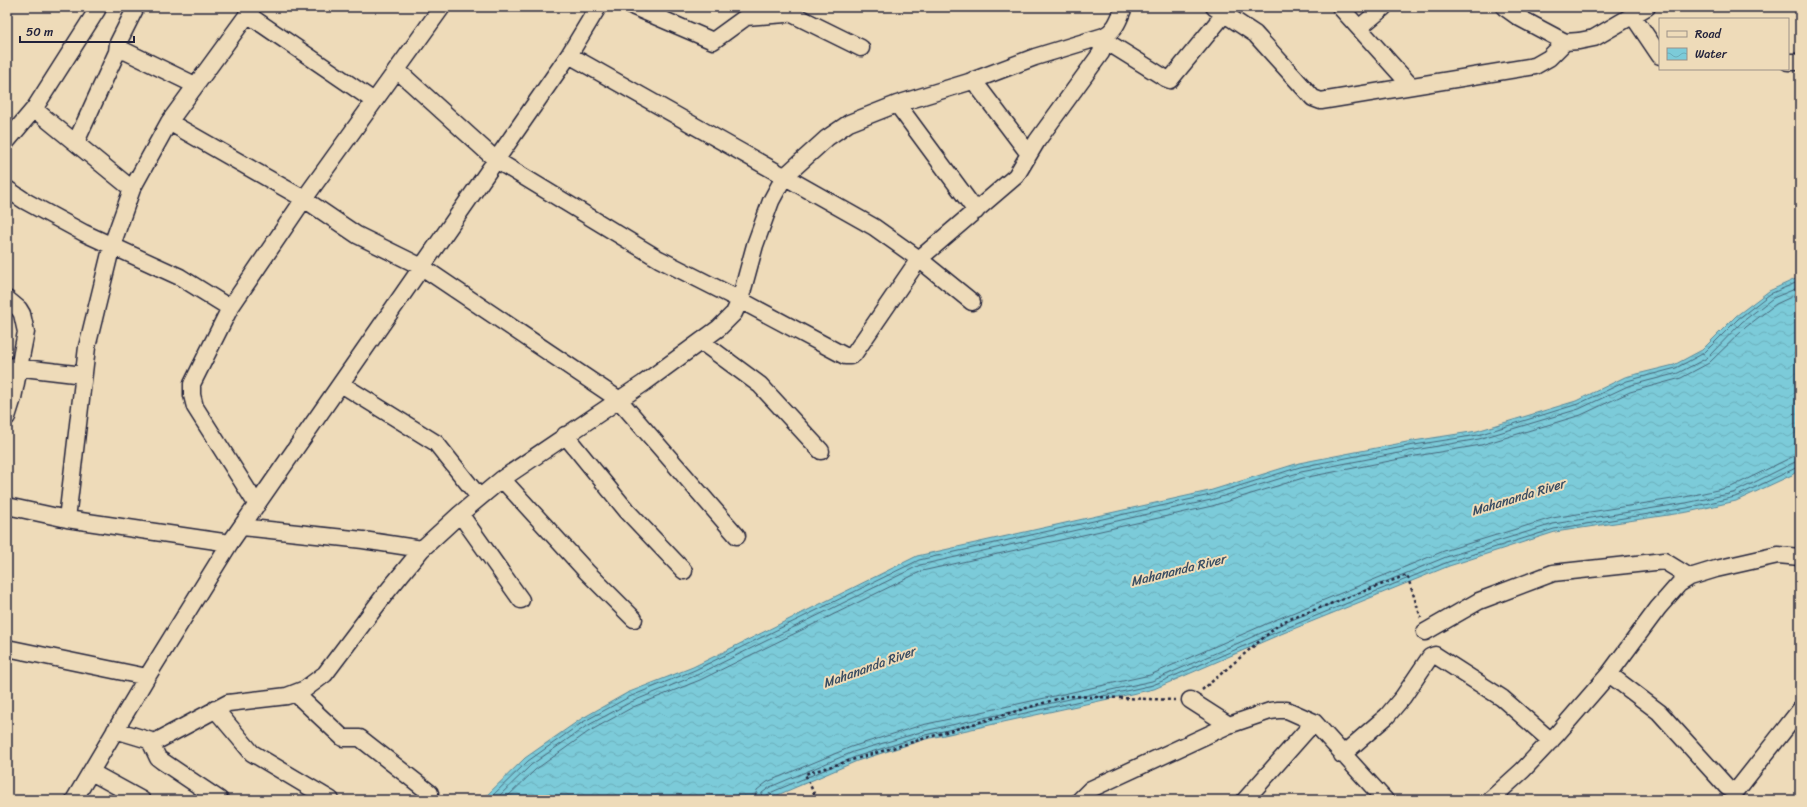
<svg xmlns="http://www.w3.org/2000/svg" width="1807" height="807" viewBox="0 0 1807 807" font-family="Sriracha,sans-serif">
	<defs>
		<pattern id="water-waves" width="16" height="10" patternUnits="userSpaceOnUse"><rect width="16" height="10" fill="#7ccbd9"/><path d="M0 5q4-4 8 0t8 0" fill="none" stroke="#6baebb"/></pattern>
	</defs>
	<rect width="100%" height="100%" fill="#eedbb9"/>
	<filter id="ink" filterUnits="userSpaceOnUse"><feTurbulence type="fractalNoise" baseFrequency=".025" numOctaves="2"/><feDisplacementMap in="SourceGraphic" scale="8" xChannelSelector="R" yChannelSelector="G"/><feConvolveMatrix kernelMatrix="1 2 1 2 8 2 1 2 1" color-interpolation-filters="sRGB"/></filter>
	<g filter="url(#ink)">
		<path fill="url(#water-waves)" stroke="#58879a" d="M1800 277V469L1792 475 1736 501 1688 512 1555 532 1449 566 1281 634 1154 689 926 739 857 761 766 800H482L525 758 581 719 627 693 693 667 917 556 1209 491 1299 463 1407 442 1477 431 1576 401 1625 377 1674 365 1702 350 1736 316 1769 291Z"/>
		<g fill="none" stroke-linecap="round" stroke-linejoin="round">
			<path stroke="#46667a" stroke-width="1" d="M488 800 528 761 583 722 629 697 695 670 919 560 1210 495 1300 467 1408 446 1478 435 1578 404 1627 381 1676 368 1704 353 1738 319 1770 294 1800 281
				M495 800 531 765 585 727 631 702 697 675 920 565 1211 500 1301 472 1409 451 1479 439 1579 409 1628 386 1678 373 1707 358 1742 322 1773 298 1800 287
				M504 800 535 770 588 732 633 707 700 680 922 571 1212 506 1303 478 1410 457 1481 445 1581 415 1630 392 1681 378 1709 363 1746 327 1776 304 1800 293
				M754 800 757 790 767 782 851 747 922 725 1150 675 1275 620 1444 551 1552 518 1685 497 1731 487 1792 457 1800 455
				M760 800 762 793 770 787 853 752 924 731 1152 681 1277 626 1446 557 1553 524 1686 503 1733 493 1795 462 1800 461
				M765 800 766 796 772 792 855 757 925 735 1153 685 1279 631 1448 562 1554 529 1687 508 1735 497 1800 466"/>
			<g stroke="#22223b" stroke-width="19">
				<path id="minor" d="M634 7 713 41 746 17 786 14 790 13 793 7
					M1214 7 1255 34 1313 98 1321 101 1535 66 1549 58 1565 42
					M1340 7 1411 86
					M1504 7 1518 17 1565 42 1579 41 1594 38 1647 7
					M790 13 861 48
					M247 14 374 101
					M1633 16 1660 56
					M1359 28 1384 7
					M1104 40 1165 78 1170 80 1230 7
					M117 52 118 43 136 7
					M569 55 874 227 919 259 972 302
					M1788 62H1800
					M397 70 496 160 659 259 740 300 845 356H850L854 354 919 259 1016 176 1037 141 1101 53 1104 36
					M973 80 1029 154
					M897 104 976 211
					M34 109 132 189
					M169 122 304 199 357 235 422 267 618 399 737 536
					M7 141 34 109 97 10
					M76 142 117 52 125 51 195 85
					M7 189 25 201 84 233 180 277 230 308
					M7 299 19 309 22 314 26 332 13 398 7 417
					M702 342 760 385 821 451
					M7 366 83 375
					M341 384 436 443 479 497
					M565 435 627 511 684 571
					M502 479 587 572 634 619
					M257 505 195 407 192 395V384L230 308 304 199 442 7
					M7 506 67 519
					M460 514 521 600
					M242 527 363 540 422 549
					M230 543 67 519 87 347 112 245 132 189 169 122 253 7
					M1425 632 1479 601 1553 573 1664 561 1690 577
					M7 648 147 677
					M1609 674 1659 712 1727 787 1734 791 1737 790 1800 710
					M295 693 343 738H360L430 793
					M1190 700 1229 725 1270 711 1278 710H1287L1314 722 1385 800
					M215 709 252 753 331 800
					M115 730 155 742 228 703 287 696 305 689 325 674 386 593 422 549 460 514 502 479 644 383 719 328 734 313 740 300 755 245 771 201 784 177 827 138 849 123 897 104 969 82 1035 57 1104 36C1116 30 1119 19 1124 7
					M150 741 158 758 162 761 220 800
					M1342 755 1387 716 1403 697 1430 657 1435 655 1502 698 1551 741
					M91 772 142 800
					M74 800 147 677 230 543 569 55 598 7
					M1080 800 1091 789 1229 725
					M1245 800 1314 722
					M1490 800 1523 770 1557 734 1609 674 1658 608 1679 584 1690 577 1716 569 1778 555 1800 557"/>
			</g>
			<path stroke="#22223b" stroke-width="2.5" stroke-dasharray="3 3" stroke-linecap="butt" d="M1202 690 1282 622 1407 575 1421 618
				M817 800 805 774 1067 696 1175 700"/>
			<use href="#minor" stroke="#eedbb9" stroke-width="16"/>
		</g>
	</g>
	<g text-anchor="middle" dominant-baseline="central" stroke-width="4" stroke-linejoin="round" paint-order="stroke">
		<g font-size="13" font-style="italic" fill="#384c62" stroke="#eedbb9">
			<text transform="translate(1518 497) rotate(-17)">Mahananda River</text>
			<text transform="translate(1178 570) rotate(-14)">Mahananda River</text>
			<text transform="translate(869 667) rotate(-20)">Mahananda River</text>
		</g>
	</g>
	<rect width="1807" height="807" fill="none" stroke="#eedbb9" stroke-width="24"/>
	<rect x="12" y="12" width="1783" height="783" fill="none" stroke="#22223b" stroke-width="1.5" filter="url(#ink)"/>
	<rect x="1659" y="18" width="130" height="52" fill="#eedbb9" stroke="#9c9187"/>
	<rect x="1667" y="31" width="20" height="6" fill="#eedbb9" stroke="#9c9187"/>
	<text x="1695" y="38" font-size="12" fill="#22223b">Road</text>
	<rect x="1667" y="48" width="20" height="12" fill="url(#water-waves)" stroke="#9c9187"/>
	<text x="1695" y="58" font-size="12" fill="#22223b">Water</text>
	<path d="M20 36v6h114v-6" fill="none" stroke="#22223b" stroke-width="2"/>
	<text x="26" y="36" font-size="12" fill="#22223b" stroke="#eedbb9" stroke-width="3" paint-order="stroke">50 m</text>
</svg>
